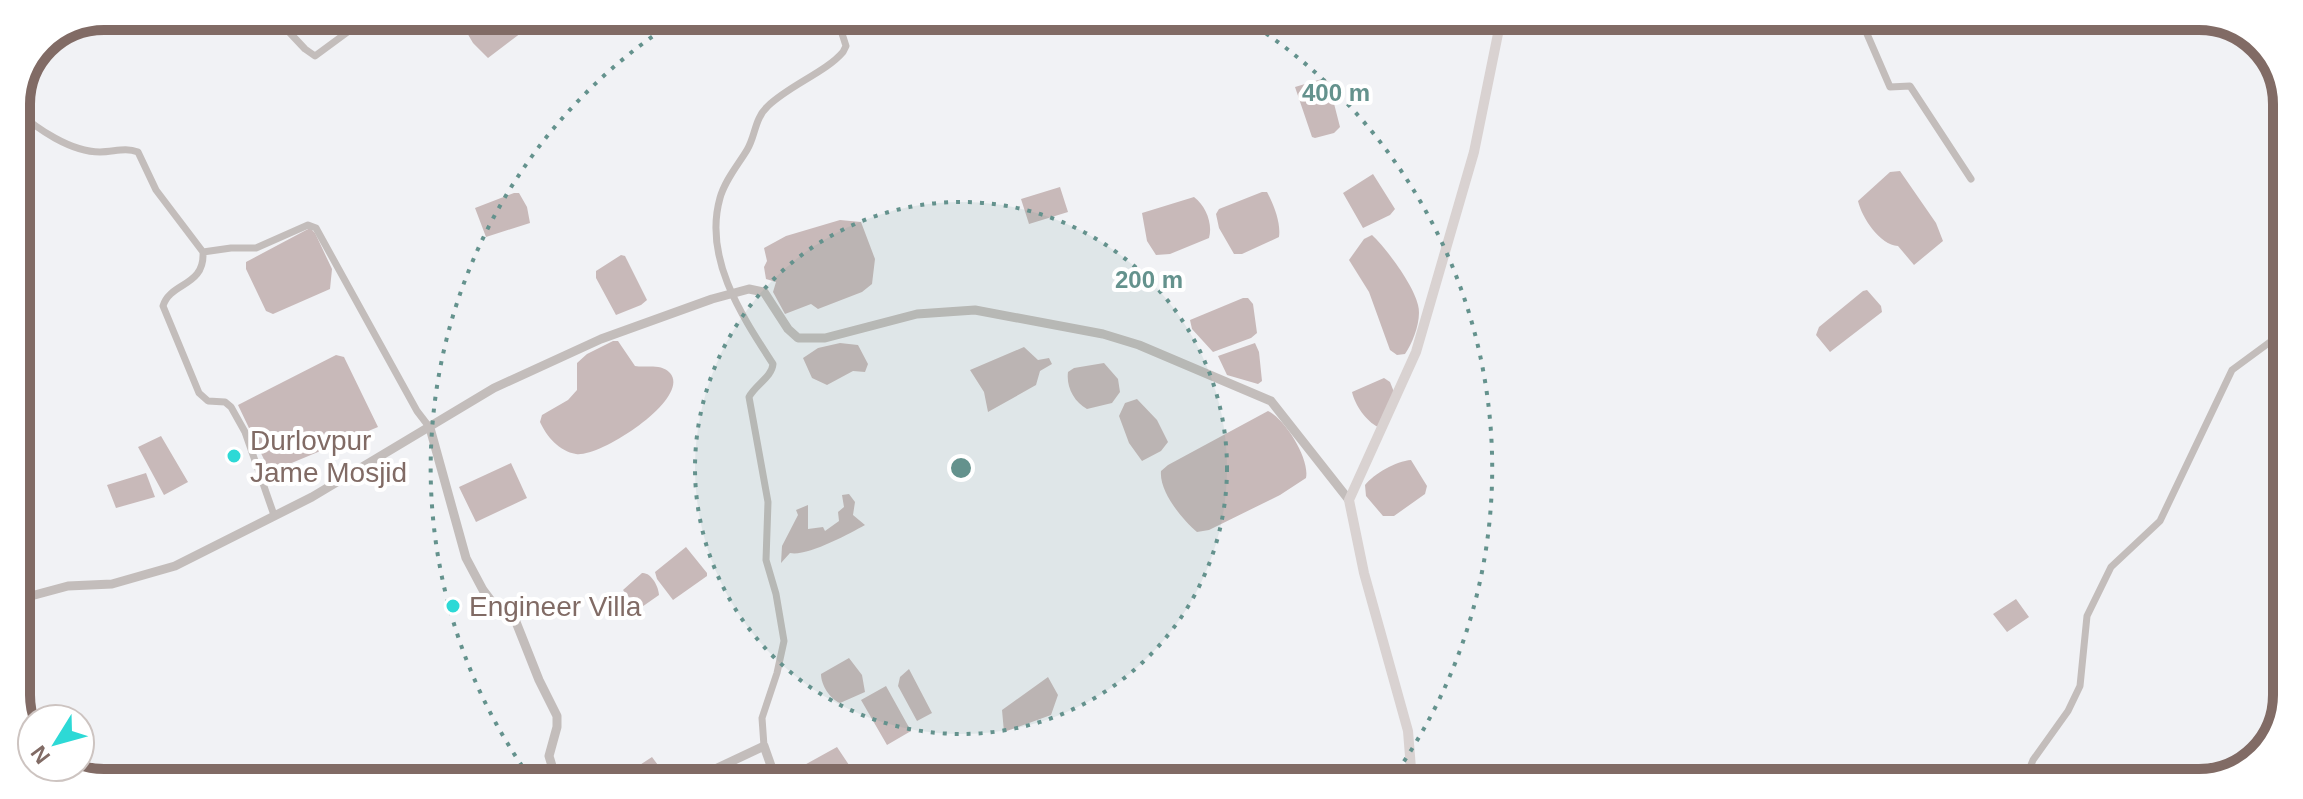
<svg xmlns="http://www.w3.org/2000/svg" width="2303" height="799" viewBox="0 0 2303 799" font-family="Helvetica,sans-serif">
	<rect width="100%" height="100%" fill="#f1f2f5"/>
	<path fill="#c8b9b9" d="M483 17H528L530 22 525 30 488 58 473 43 466 31Z
		M1325 78 1329 84 1340 127 1334 133 1315 138 1312 137 1295 87Z
		M1900 171 1936 223 1943 241 1914 265 1898 246C1880 245 1862 218 1858 201L1890 172Z
		M1373 174 1395 209 1390 215 1363 228 1343 193Z
		M1060 187 1068 212 1029 224 1021 199Z
		M1262 192H1267C1274 205 1281 223 1279 237L1242 254H1234L1219 228 1216 214 1219 209Z
		M514 193H519L527 207 530 223 486 237 475 208Z
		M1194 197C1206 206 1213 224 1209 238L1170 254 1156 255 1147 241 1142 213Z
		M840 220 861 222 875 259 872 284 862 292 818 309 811 304 785 314 773 292 776 282 766 279 764 267 767 261 764 248 786 236Z
		M310 228 315 233 332 269 330 289 273 314 266 311 246 269V262Z
		M1372 235C1387 249 1414 286 1418 305 1422 319 1413 343 1405 354L1397 355 1390 350 1369 292 1349 260 1364 239Z
		M621 255 625 256 647 300 641 305 616 315 596 278V271Z
		M1867 290 1881 306 1882 312 1830 352 1816 335 1819 327 1863 291Z
		M1243 298H1248L1253 304 1257 333 1251 338 1213 352 1192 329 1190 320Z
		M613 341H618L635 366C646 368 661 363 670 373 692 398 600 458 576 454 559 451 547 437 540 422L542 415 568 400 577 390V363L587 354Z
		M840 343 858 345 868 364 865 372 853 371 827 385 812 378 803 358 818 348Z
		M1255 343 1259 352 1262 381 1258 384 1227 375 1218 356Z
		M1024 347 1038 360 1049 358 1052 364 1040 371 1036 385 988 412 984 392 970 370Z
		M336 355 344 357 378 427 270 472 238 405Z
		M1104 363 1118 379 1120 392 1112 403 1087 409C1074 402 1066 387 1068 372L1074 368Z
		M1384 378 1390 382 1394 392 1378 427C1366 421 1355 405 1352 392Z
		M1137 399 1157 420 1168 442 1161 451 1142 461 1129 443 1119 416 1125 403Z
		M1268 411C1285 419 1310 459 1306 478L1280 495 1209 530 1197 532C1182 519 1159 492 1161 471L1168 465Z
		M161 436 188 482 164 495 138 447Z
		M1411 460 1427 486 1425 494 1394 516H1383L1366 496 1365 485C1374 474 1396 461 1411 460Z
		M511 463 527 498 476 522 459 487Z
		M146 473 155 497 116 508 107 485Z
		M849 494 855 502 853 515 865 525C849 534 806 557 790 553L781 563 782 546 798 515 796 510 808 505V529L823 527 825 531 839 521 838 512 844 507 842 495Z
		M686 547 707 573V576L673 600 657 579 655 572Z
		M642 573C651 572 659 587 659 595L639 609 623 590Z
		M2016 599 2029 617 2007 632 1993 614Z
		M849 658 862 675 865 692 840 703C830 699 821 685 821 674Z
		M909 669 932 713 917 721 898 686 900 677Z
		M1048 677 1058 695 1051 715 1004 732 1002 710Z
		M886 686 911 731 887 745 861 700Z
		M837 747 851 768C840 784 821 780 803 780L799 768Z
		M652 757 669 780H628L626 774Z"/>
	<g fill="none" stroke-linecap="round" stroke-linejoin="round">
		<path stroke="#c3bdbb" stroke-width="7" d="M274 16 305 49 315 56 368 17
			M1861 20 1890 87 1910 86 1971 179
			M1500 24 1687 31 1710 19
			M16 110C37 129 71 152 100 152 114 152 125 147 138 152L156 190 203 252 231 248H256L308 225 316 228 417 411 430 428
			M203 252C205 287 170 282 163 306L199 393 208 401 225 402 231 407 245 432 274 515
			M764 746 762 718 777 673 784 641 776 594 766 560 768 502 749 397C755 385 772 377 773 364 742 316 703 258 720 198 725 180 738 165 747 150 756 135 754 119 768 106 790 85 826 72 843 52L846 46 837 18
			M2029 783 2027 775 2033 760 2068 711 2080 686 2087 616 2111 567 2160 521 2232 370 2285 331"/>
		<path stroke="#c3bdbb" stroke-width="9" d="M430 428 466 558 483 590 501 614 516 622 539 680 557 716V727L549 756 556 779
			M16 600 68 586 112 584 175 566 312 497 494 388 601 339 712 299 749 289 764 292 788 329 798 338H825L917 314 975 310 1103 334 1139 345 1271 401 1349 500
			M692 780 764 746 776 780"/>
		<path stroke="#d9d2d1" stroke-width="10" d="M1412 781 1408 731 1364 573 1349 500 1416 352 1474 152 1501 19"/>
	</g>
	<circle cx="961" cy="468" r="266" fill="#64928d" fill-opacity=".12"/>
	<g fill="none" stroke="#64928d" stroke-width="4" stroke-dasharray="4 8">
		<circle cx="961" cy="468" r="266"/>
		<path d="M529 776A531 531 0 0 1 680 18M1246 20A531 531 0 0 1 1391 780"/>
	</g>
	<g fill="#2dd9d6" stroke="#fff" stroke-width="3">
		<circle cx="234" cy="456" r="8"/>
		<circle cx="453" cy="606" r="8"/>
	</g>
	<g text-anchor="middle" dominant-baseline="central" stroke-width="8" stroke-linejoin="round" paint-order="stroke">
		<g font-size="28" fill="#816b65" stroke="#fff" text-anchor="start">
			<text x="250" y="440">Durlovpur<tspan x="250" dy="32">Jame Mosjid</tspan></text>
			<text x="469" y="606">Engineer Villa</text>
		</g>
	</g>
	<path d="M0 0H2303V799H0ZM104 30H2199A74 74 0 0 1 2273 104V695A74 74 0 0 1 2199 769H104A74 74 0 0 1 30 695V104A74 74 0 0 1 104 30Z" fill="#fff" fill-rule="evenodd"/>
	<path fill="none" stroke="#816b65" stroke-width="10" d="M104 30H2199A74 74 0 0 1 2273 104V695A74 74 0 0 1 2199 769H104A74 74 0 0 1 30 695V104A74 74 0 0 1 104 30Z"/>
	<circle cx="961" cy="468" r="12" fill="#64928d" stroke="#fff" stroke-width="4"/>
	<g font-size="24" text-anchor="middle" font-weight="bold" fill="#64928d" stroke="#fff" stroke-width="8" stroke-linejoin="round" paint-order="stroke">
		<text x="1336" y="101">400 m</text>
		<text x="1149" y="288">200 m</text>
	</g>
	<g transform="translate(56 743) rotate(233)"><circle r="38" fill="#ffffff" stroke="#cdc4c1" stroke-width="2"/>
	<path d="M0-6L14 30L0 20L-14 30Z" fill="#2dd9d6"/>
	<text y="-12" font-size="22" font-weight="bold" text-anchor="middle" fill="#816b65">N</text>
	</g>
</svg>
